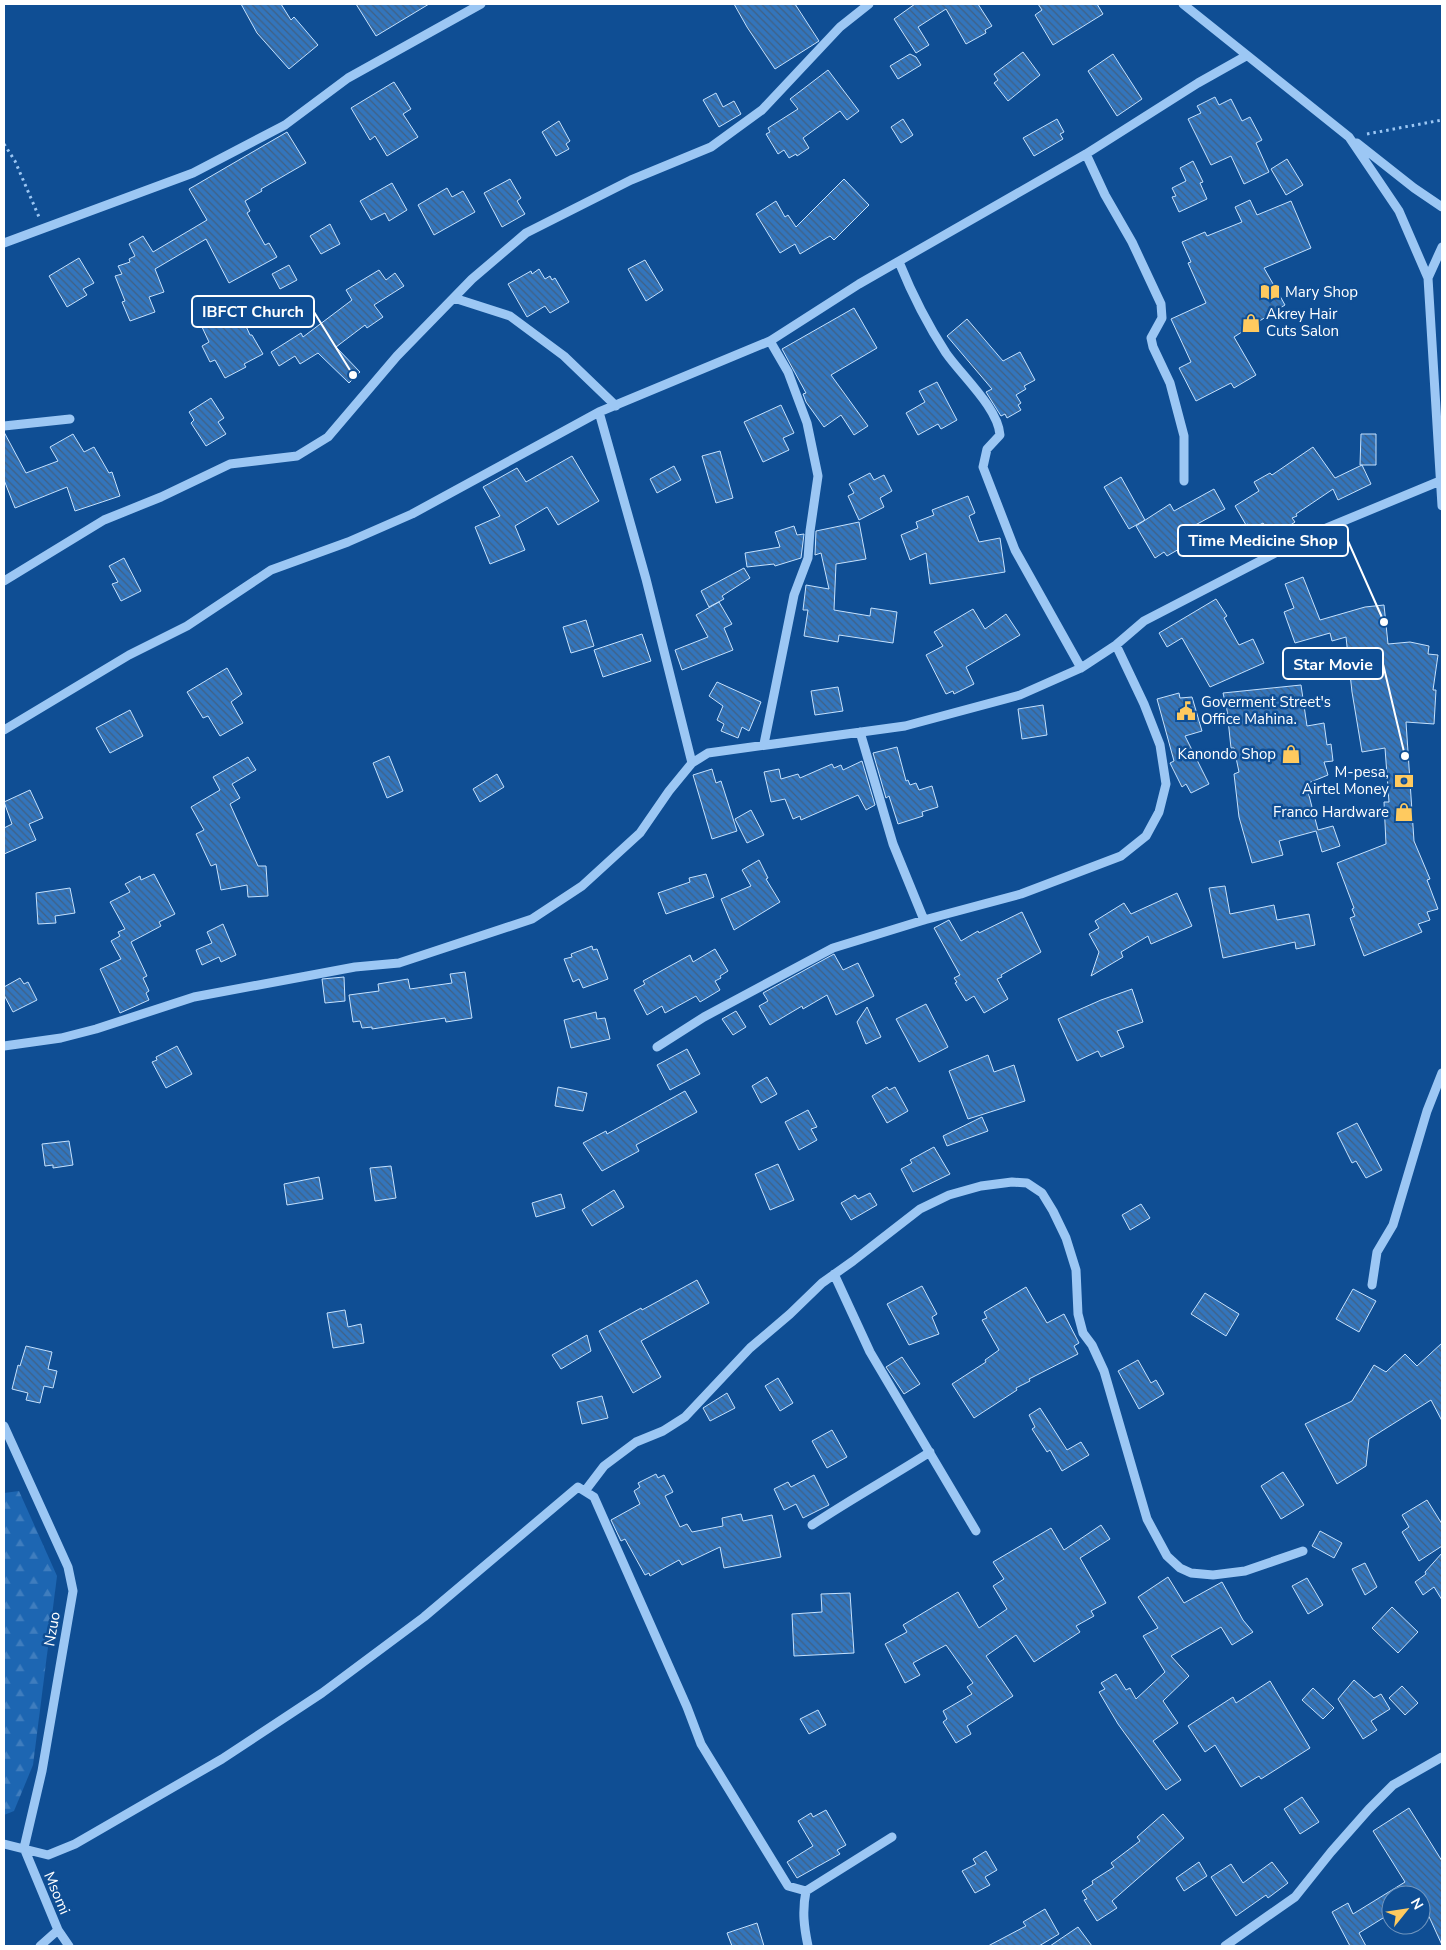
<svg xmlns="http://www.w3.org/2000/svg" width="1446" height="1950" viewBox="0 0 1446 1950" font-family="'Nunito Sans',sans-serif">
	<defs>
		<pattern id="forest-firs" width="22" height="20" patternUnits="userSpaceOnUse" patternTransform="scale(1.25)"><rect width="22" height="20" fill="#1d66b2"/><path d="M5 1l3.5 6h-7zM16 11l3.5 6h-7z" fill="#3f7dbe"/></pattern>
		<pattern id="building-back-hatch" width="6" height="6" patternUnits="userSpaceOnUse" patternTransform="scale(1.25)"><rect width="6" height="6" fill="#3375bc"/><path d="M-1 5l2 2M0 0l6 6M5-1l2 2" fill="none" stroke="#406084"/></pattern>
	</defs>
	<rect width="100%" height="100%" fill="#0f4e94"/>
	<path fill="url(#forest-firs)" d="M19 1491 57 1576 33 1765 14 1811 4 1815V1493Z"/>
	<path fill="url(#building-back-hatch)" stroke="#c4e1fe" d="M241 4H281L291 20 294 17 318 45 289 69 257 33Z
		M356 4H429L376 36Z
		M734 4H795L819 41 775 69 747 27Z
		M915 4H978L992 26 985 30 986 33 966 44 946 9 918 27 929 45 916 53 894 19Z
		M1038 4H1097L1103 14 1053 45 1035 15 1042 10Z
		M1023 52 1040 75 1008 101 994 83 998 80 994 74Z
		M910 54 916 57 921 65 898 79 890 66Z
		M1113 54 1142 99 1117 116 1088 71Z
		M828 70 859 111 847 120 840 111 803 138 809 148 797 156 796 154 789 158 784 150 778 154 766 134 770 132 768 128 798 109 790 99Z
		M394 82 411 109 403 114 418 137 387 156 375 136 370 140 351 108Z
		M716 93 723 107 734 101 741 114 719 127 703 100Z
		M1215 97 1219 105 1231 99 1242 121 1250 117 1262 140 1256 143 1269 172 1244 184 1231 156 1211 165 1188 119 1201 113 1197 106Z
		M903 119 913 135 901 143 891 127Z
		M1057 119 1064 132 1060 134 1063 139 1034 156 1023 138Z
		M559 121 570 141 566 144 569 149 556 156 542 132Z
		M287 132 306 163 261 189 262 191 245 201 250 211 247 213 265 245 269 243 277 257 229 283 206 239 155 269 164 292 149 297 155 312 130 321 122 302 125 301 115 276 122 274 118 266 130 262 129 259 135 256 129 244 143 236 153 252 207 220 189 189Z
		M1287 159 1303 185 1286 195 1271 169Z
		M1193 161 1203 182 1200 183 1207 199 1179 212 1172 197 1176 196 1172 188 1186 181 1180 168Z
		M510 179 521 198 517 201 525 214 502 227 484 193Z
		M844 179 869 205 834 240 830 236 800 254 795 244 780 253 756 214 776 201 785 217 788 215 796 227Z
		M392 183 407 210 389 221 385 213 371 220 360 201Z
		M447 188 452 197 463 191 475 212 434 235 418 205Z
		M1250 200 1257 215 1291 201 1311 248 1264 268 1285 305 1234 337 1256 375 1234 388 1231 383 1196 401 1179 368 1191 362 1171 319 1206 303 1188 263 1191 262 1182 242 1205 232 1207 236 1242 222 1235 207Z
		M330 224 340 244 321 254 310 236Z
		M79 258 94 283 83 289 87 295 67 307 49 276Z
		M645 260 663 290 646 301 628 269Z
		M289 265 297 280 280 289 272 274Z
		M539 269 545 279 550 276 552 280 555 278 569 302 550 313 545 306 527 317 508 284 531 271 532 274Z
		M379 270 386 280 395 273 404 286 374 305 383 317 367 328 365 325 336 347 360 372 349 383 318 353 300 364 295 356 279 366 271 352 301 333 303 337 352 300 346 290Z
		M854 308 877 348 831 375 868 426 854 435 841 415 824 427 806 402 803 394 806 393 782 349Z
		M221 318 222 321 229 318 232 322 239 318 243 325 245 324 250 335H252L263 354 244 364 246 367 225 378 215 360 210 362 202 346 209 342 202 327Z
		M967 319 1003 361 1020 352 1035 380 1024 386 1026 389 1016 395 1021 403 1018 405 1021 410 1007 418 1005 414 1001 416 986 392 992 389 947 336Z
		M937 382 957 420 941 429 938 424 918 435 906 413 925 402 919 391Z
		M211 398 224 418 218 422 226 434 206 446 191 423 194 420 189 412Z
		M781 405 794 433 783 438 789 450 763 462 744 422Z
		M4 432 26 473 58 461 50 447 73 434 84 452 94 447 109 473 112 472 120 496 75 511 67 487 15 508 4 480Z
		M1361 434H1376V465H1360Z
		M1313 447 1335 478 1362 465 1371 484 1338 500 1333 489 1296 514 1297 516 1292 518 1295 522 1277 534 1275 531 1270 534 1263 523 1252 529 1248 524 1246 525 1235 506 1259 491 1254 482 1270 473 1272 475Z
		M720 451 733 498 716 503 702 456Z
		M572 456 599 501 558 525 547 507 515 526 525 550 490 564 475 527 500 516 483 487 517 468 526 482Z
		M674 466 681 480 657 493 650 479Z
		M870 473 874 480 884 475 892 491 880 498 884 507 859 520 848 496 854 493 849 484Z
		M1121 477 1145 520 1129 529 1104 487Z
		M1214 489 1225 509 1186 530 1193 541 1167 556 1164 552 1155 558 1136 526 1170 504 1174 511Z
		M968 496 975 513 969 516 979 542 1000 538 1005 572 930 584 926 553 910 560 901 535 918 528 916 522 934 515 932 510Z
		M859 522 866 559 836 564 834 610 870 616 871 608 897 612 893 643 839 635 838 642 804 636 808 610H803L806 585 829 589 821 553 815 555 816 531Z
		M794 526 797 535 804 534 801 558 775 566 774 564 747 567 745 553 780 547 775 532Z
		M124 558 141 591 121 601 112 584 118 582 109 566Z
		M744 568 750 578 722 596 724 599 709 607 701 591Z
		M1303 577 1320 620 1365 607 1384 605 1388 644 1410 642 1429 646 1428 654 1438 655 1433 690H1436L1434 724 1406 722 1414 841 1430 879 1427 880 1438 909 1427 912 1430 920 1418 924 1422 932 1364 956 1350 918 1355 916 1352 909 1354 908 1337 863 1386 844 1384 802H1389L1385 748 1362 752 1352 692 1346 637 1332 641 1330 633 1295 643 1284 612 1294 608 1285 584Z
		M1216 599 1227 616 1224 618 1239 645 1253 639 1264 663 1210 687 1182 638 1167 647 1159 633Z
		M719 602 732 624 724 628 733 650 682 670 675 650 708 637 696 615Z
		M973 609 985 629 1006 614 1020 635 966 667 974 684 954 694 953 691 946 694 926 655 943 646 934 632Z
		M586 620 594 646 571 653 563 627Z
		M642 634 651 661 603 677 594 650Z
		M227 668 242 694 231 702 243 723 220 736 208 716 203 718 187 692Z
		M717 682 761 702 749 731 742 727 738 738 721 731 724 724 717 720 723 706 709 696Z
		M1301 685 1307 726 1324 723 1327 745 1331 744 1333 761 1324 762 1328 775 1306 784 1318 830 1333 826 1340 846 1322 852 1316 831 1279 841 1283 855 1252 863 1239 817 1234 774 1239 772 1234 748H1231L1227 710 1223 693Z
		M838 687 843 711 815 715 811 691Z
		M1179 693 1180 698 1192 697 1202 731 1185 736 1209 784 1191 793 1186 784 1182 787 1170 763 1174 761 1157 699Z
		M1043 705 1047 735 1022 739 1018 709Z
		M130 710 143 736 110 753 96 728Z
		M897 747 906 781 908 780 910 785 916 783 919 790 932 786 938 807 922 812 923 816 898 824 889 796 886 798 873 753Z
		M389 756 403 791 387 798 373 763Z
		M248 757 256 770 232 784 240 798 230 804 258 866H266L268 896 248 897 247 885 221 890 216 864 211 866 196 834 204 830 191 807 220 790 213 777Z
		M862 761 875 805 866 810 858 795 801 820 800 816 793 819 785 799 771 802 764 772 779 769 781 779 798 774 800 778 832 764 834 768 841 765 843 770Z
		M712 769 716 783 721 781 737 831 712 839 693 775Z
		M497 774 504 787 480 802 473 789Z
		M30 790 43 818 29 824 36 840 4 854V828L12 824 4 802Z
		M751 810 764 835 747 843 735 819Z
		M759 860 768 878 766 879 780 902 734 930 721 899 751 886 742 870Z
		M154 874 175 914 159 922 161 926 131 942 147 976 143 978 149 991 146 993 149 1000 120 1013 100 969 121 959 111 941 120 936 118 932 125 929 110 902 130 892 125 884 140 876 141 880Z
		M706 874 714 897 666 914 658 893 690 882 689 878Z
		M1225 886 1230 914 1274 905 1277 920 1309 914 1315 945 1296 949 1295 942 1223 958 1209 888Z
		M70 888 75 913 55 916 56 923 38 924 36 893Z
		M1177 893 1192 926 1151 944 1148 936 1121 952 1123 957 1091 976 1099 952 1089 934 1099 928 1095 921 1124 903 1131 914Z
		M1022 912 1041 952 1001 975 1002 977 997 979 1008 999 984 1013 974 996 966 1001 955 983 957 982 954 978 960 975 934 928 949 920 961 941 978 931 979 933Z
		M223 924 236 955 221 962 219 957 202 965 196 950 212 943 207 932Z
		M592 946 593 950 597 949 608 979 583 988 579 979 573 982 564 959 572 957 571 954Z
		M715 949 728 971 720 976 721 978 715 981 720 990 700 1002 696 996 665 1013 662 1006 647 1015 634 990 645 984 643 981 690 955 693 962Z
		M834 954 843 970 858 963 874 996 836 1015 827 995 803 1009 802 1006 770 1025 759 1006 768 1001 763 993Z
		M465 972 472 1018 446 1022 445 1018 372 1029V1027L362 1028 360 1021 353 1022 349 995 379 991 378 984 408 979 410 989 452 983 450 974Z
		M344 977 345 1001 325 1003 322 979Z
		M20 978 24 984 28 982 37 1000 13 1012 4 995V987Z
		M1132 989 1143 1022 1117 1031 1124 1047 1101 1057 1098 1051 1077 1061 1058 1019 1101 1000Z
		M926 1004 948 1047 919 1062 896 1019Z
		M867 1007 881 1037 866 1044 857 1022Z
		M736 1011 746 1027 733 1035 722 1019Z
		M596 1012 597 1019 605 1018 610 1039 571 1048 564 1020Z
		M177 1046 192 1074 166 1088 152 1062 157 1060 156 1057Z
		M687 1049 700 1074 670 1090 657 1065Z
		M988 1055 994 1072 1014 1065 1025 1101 968 1119 949 1071Z
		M767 1077 777 1094 761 1103 752 1086Z
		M558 1087 587 1093 583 1111 555 1106Z
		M887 1087 889 1090 895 1087 908 1111 887 1123 872 1096Z
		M685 1091 697 1112 636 1145 639 1151 602 1171 583 1143 606 1131 607 1134Z
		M808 1110 817 1127 811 1129 817 1140 799 1150 785 1122Z
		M982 1117 988 1131 947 1146 943 1136Z
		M1357 1123 1382 1170 1366 1178 1356 1161 1352 1163 1337 1133Z
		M69 1141 73 1165 53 1168V1165L45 1166 42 1144Z
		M934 1147 950 1174 913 1192 901 1169 912 1163 910 1160Z
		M778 1164 794 1200 770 1210 755 1174Z
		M391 1166 396 1198 375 1201 370 1168Z
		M319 1177 323 1199 287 1205 284 1184Z
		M614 1190 624 1207 592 1226 582 1210Z
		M870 1193 877 1205 851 1220 841 1203 855 1195 858 1199Z
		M561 1194 565 1208 536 1217 532 1203Z
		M1141 1204 1150 1218 1130 1230 1122 1215Z
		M697 1280 709 1303 641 1341 661 1377 633 1393 599 1331 641 1308 642 1310Z
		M922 1286 937 1314 932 1317 939 1334 909 1345 887 1304Z
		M1026 1287 1047 1323 1064 1314 1079 1343 1074 1346 1078 1354 1029 1379 1030 1381 1016 1388 1017 1390 974 1418 952 1384 986 1362 985 1360 999 1350 982 1320 987 1318 984 1312Z
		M1353 1289 1376 1301 1359 1332 1336 1319Z
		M1205 1293 1239 1314 1226 1336 1191 1314Z
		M345 1310 348 1327 361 1324 364 1343 333 1348 327 1313Z
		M587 1335 591 1351 561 1369 552 1355Z
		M1442 1343V1421L1431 1400 1369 1439 1366 1466 1337 1484 1305 1424 1352 1401 1374 1365 1386 1372 1405 1354 1417 1366Z
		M26 1346 52 1352 48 1369 57 1371 53 1388 44 1386 40 1403 26 1400 28 1393 12 1389 18 1365 20 1366Z
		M902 1357 920 1384 904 1394 886 1367Z
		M1138 1360 1151 1383 1156 1380 1164 1394 1139 1409 1118 1371Z
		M778 1378 793 1403 780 1411 765 1386Z
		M727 1393 735 1408 710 1421 703 1408Z
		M602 1396 608 1418 582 1424 577 1402Z
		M1040 1408 1067 1450 1081 1442 1089 1455 1062 1471 1050 1450 1047 1452 1032 1429 1035 1427 1029 1415Z
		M832 1430 847 1457 827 1468 812 1441Z
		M1283 1472 1304 1505 1281 1519 1261 1486Z
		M656 1474 658 1478 664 1475 673 1492 665 1496 680 1527 687 1524 692 1532 723 1526 722 1518 741 1514 743 1521 772 1515 781 1557 724 1568 720 1547 682 1565 679 1560 650 1576 649 1573 645 1575 625 1539 621 1541 611 1520 640 1504 634 1491 640 1487 638 1483Z
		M814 1475 829 1505 803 1518 796 1504 784 1510 774 1489 788 1482 791 1487Z
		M1427 1500 1442 1524V1546L1419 1561 1402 1532 1409 1527 1402 1515Z
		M1101 1525 1110 1539 1080 1558 1106 1603 1091 1611 1094 1616 1076 1626 1080 1632 1034 1662 1016 1635 986 1656 1013 1696 967 1726 971 1734 956 1743 943 1722 947 1719 943 1711 972 1694 967 1687 973 1683 946 1645 913 1663 920 1675 905 1683 885 1644 907 1632 903 1625 958 1592 979 1628 1007 1609 993 1586 1004 1579 993 1562 1051 1528 1064 1550Z
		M1320 1531 1342 1543 1334 1558 1312 1546Z
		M1442 1553V1600L1434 1587 1423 1595 1415 1582 1426 1574 1425 1572Z
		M1365 1563 1377 1587 1365 1595 1352 1569Z
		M1168 1577 1184 1603 1222 1582 1243 1620 1253 1632 1232 1645 1221 1627 1171 1656 1189 1676 1163 1701 1178 1723 1153 1741 1181 1780 1166 1790 1118 1724 1099 1692 1105 1689 1101 1683 1116 1674 1126 1690 1130 1688 1136 1699 1165 1672 1143 1636 1158 1628 1138 1597Z
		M1307 1578 1323 1605 1308 1614 1292 1586Z
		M850 1593 854 1653 794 1656 792 1614 822 1612 821 1594Z
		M1392 1607 1418 1632 1398 1653 1372 1628Z
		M1354 1680 1374 1698 1381 1694 1390 1709 1371 1721 1377 1730 1363 1739 1338 1699Z
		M1270 1681 1310 1748 1261 1779 1259 1776 1241 1787 1215 1745 1205 1752 1188 1726 1233 1697 1236 1703Z
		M1402 1686 1418 1703 1405 1715 1389 1698Z
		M1313 1688 1334 1708 1323 1719 1302 1700Z
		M818 1710 826 1725 809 1734 800 1719Z
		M1302 1797 1319 1822 1300 1834 1284 1809Z
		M1409 1808 1442 1861V1945L1421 1899V1895H1391V1913L1359 1933 1366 1946H1350L1332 1912 1348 1903 1353 1914 1405 1882 1373 1831Z
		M826 1810 846 1845 837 1850 840 1854 797 1878 787 1862 813 1846 798 1821 811 1813 813 1817Z
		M1163 1814 1184 1838 1112 1901 1117 1908 1097 1921 1084 1900 1087 1899 1082 1891 1093 1884 1092 1881 1114 1867 1111 1863 1140 1841 1137 1837Z
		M986 1851 997 1870 985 1877 990 1885 975 1893 962 1871 976 1864 973 1859Z
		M1199 1862 1207 1876 1184 1891 1176 1878Z
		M1272 1862 1288 1883 1268 1898 1266 1895 1236 1916 1211 1877 1231 1864 1243 1883Z
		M1045 1909 1059 1934 1039 1946H988L1026 1926 1023 1922Z
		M757 1923 764 1946H732L727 1933Z
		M1078 1927 1092 1946H1050Z"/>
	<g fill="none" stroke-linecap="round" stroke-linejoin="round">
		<path stroke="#9cc7f4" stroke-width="3" stroke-dasharray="2.5 4" stroke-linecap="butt" d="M1367 134 1442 120
			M4 144 15 161 39 217"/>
		<path stroke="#9cc7f4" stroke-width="9" d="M1183 4 1349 137 1399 211 1428 278 1442 506
			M1357 143 1414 188 1442 207
			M1086 154 1105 195 1132 242 1161 304 1162 318 1151 338 1153 347 1170 383 1184 436V481
			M4 243 193 173 285 125 348 78 481 4
			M899 262C912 294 927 324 946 353 962 376 998 408 1000 435L987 449 983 467 1015 550 1081 668
			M1428 278 1442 247
			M454 298 510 316 564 356 616 406
			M599 412 646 579 692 763
			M4 426 70 419
			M4 581 104 520 161 497 230 464 297 456 328 437 397 356 472 279 526 233 631 180 711 147 762 110 840 27 869 4
			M4 730 129 655 187 626 271 570 348 542 412 514 599 412 770 341 859 284 1086 154 1198 83 1246 56
			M860 732 893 844 924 920
			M764 744 794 595 808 558 810 531 818 476 807 423 788 372 770 341
			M4 1046 61 1038 96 1029 194 997 355 967 399 963 532 919 582 886 640 833 669 791 692 763 708 753 905 726 1020 695 1081 668 1116 645 1144 621 1312 534 1440 481
			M657 1047 704 1017 833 948 924 920 1021 894 1121 856 1146 836 1159 812 1166 784 1160 745 1144 704 1116 645
			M834 1274 870 1352 976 1531
			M1372 1285 1377 1252 1393 1225 1427 1111 1442 1073
			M4 1426 68 1567 73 1591 42 1771 24 1848
			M585 1491 604 1466 636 1442 663 1431 685 1417 750 1348 790 1314 822 1283 853 1261 920 1209 949 1195 981 1186 1012 1182 1027 1183 1042 1193 1053 1211 1066 1238 1076 1270 1078 1314 1083 1333 1092 1345 1104 1371 1147 1519 1167 1556 1180 1568 1191 1573 1213 1575 1245 1571 1303 1551
			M812 1525C851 1499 891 1477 930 1452
			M4 1844 48 1855 75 1844 222 1759 322 1693 424 1617 578 1487 594 1497 687 1707 701 1744 788 1886 806 1891 892 1837
			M24 1848 58 1930 69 1946
			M806 1891C802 1911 804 1927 808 1946
			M40 1946 58 1930
			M1225 1946 1295 1897 1331 1852 1369 1809 1393 1785 1442 1757"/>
	</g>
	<defs>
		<g id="library-bare" transform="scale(1.5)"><path d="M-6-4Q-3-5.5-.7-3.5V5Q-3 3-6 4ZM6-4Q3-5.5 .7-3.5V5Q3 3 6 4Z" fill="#ffca5f" stroke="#0f4e94" stroke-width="2.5" paint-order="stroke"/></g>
		<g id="shop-bare" transform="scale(1.5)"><path d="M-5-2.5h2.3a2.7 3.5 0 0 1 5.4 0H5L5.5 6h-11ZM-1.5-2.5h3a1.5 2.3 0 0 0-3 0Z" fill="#ffca5f" stroke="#0f4e94" stroke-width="2.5" paint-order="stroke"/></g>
		<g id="civic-bare" transform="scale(1.5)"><path d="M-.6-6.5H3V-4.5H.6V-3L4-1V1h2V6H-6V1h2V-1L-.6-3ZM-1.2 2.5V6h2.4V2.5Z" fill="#ffca5f" stroke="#0f4e94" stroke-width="2.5" paint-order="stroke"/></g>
		<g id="bank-bare" transform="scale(1.5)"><path d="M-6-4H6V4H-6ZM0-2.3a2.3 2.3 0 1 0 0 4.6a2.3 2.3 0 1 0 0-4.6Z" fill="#ffca5f" stroke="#0f4e94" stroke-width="2.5" paint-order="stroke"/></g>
	</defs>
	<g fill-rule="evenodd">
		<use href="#library-bare" x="1270" y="292"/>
		<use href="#shop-bare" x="1251" y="323"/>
		<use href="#civic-bare" x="1186" y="711"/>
		<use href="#shop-bare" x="1291" y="754"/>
		<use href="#bank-bare" x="1404" y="781"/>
		<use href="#shop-bare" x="1404" y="812"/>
	</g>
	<g text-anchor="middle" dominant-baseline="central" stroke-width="5" stroke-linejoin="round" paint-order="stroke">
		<g font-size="15" fill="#fff" stroke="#0f4e94" text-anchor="start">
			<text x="1285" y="292">Mary Shop</text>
			<text x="1266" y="314">Akrey Hair<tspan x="1266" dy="17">Cuts Salon</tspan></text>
			<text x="1201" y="702">Goverment Street's<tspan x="1201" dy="17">Office Mahina.</tspan></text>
			<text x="1276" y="754" text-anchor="end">Kanondo Shop</text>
			<text x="1389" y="772" text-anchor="end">M-pesa,<tspan x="1389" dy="17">Airtel Money</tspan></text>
			<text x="1389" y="812" text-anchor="end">Franco Hardware</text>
		</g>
		<g font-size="15" fill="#fff" stroke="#0f4e94">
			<text transform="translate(52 1629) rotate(-80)">Nzuo</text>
			<text transform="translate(57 1893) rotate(67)">Msomi</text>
		</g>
	</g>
	<path fill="none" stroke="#fff" stroke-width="2" d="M353 375L314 312M1384 622L1348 541M1405 756L1383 664"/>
	<g fill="#fff" stroke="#0f4e94" stroke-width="2">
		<circle cx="353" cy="375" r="5"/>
		<circle cx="1384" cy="622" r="5"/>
		<circle cx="1405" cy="756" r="5"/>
	</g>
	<g fill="#0f4e94" stroke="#fff" stroke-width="2">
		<rect x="192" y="296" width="122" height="31" rx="5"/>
		<rect x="1178" y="525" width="170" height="31" rx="5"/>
		<rect x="1283" y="648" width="100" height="31" rx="5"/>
	</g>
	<g font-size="16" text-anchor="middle" font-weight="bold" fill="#fff">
		<text x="253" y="317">IBFCT Church</text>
		<text x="1263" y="546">Time Medicine Shop</text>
		<text x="1333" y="670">Star Movie</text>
	</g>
	<rect width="1446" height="1950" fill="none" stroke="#ffffff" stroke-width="10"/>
	<g transform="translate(1406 1910) rotate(60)"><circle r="24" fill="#0f4e94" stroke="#6f95bf"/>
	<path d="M0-4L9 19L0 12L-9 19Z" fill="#ffca5f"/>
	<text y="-8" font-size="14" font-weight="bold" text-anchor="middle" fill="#ffffff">N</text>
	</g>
</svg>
